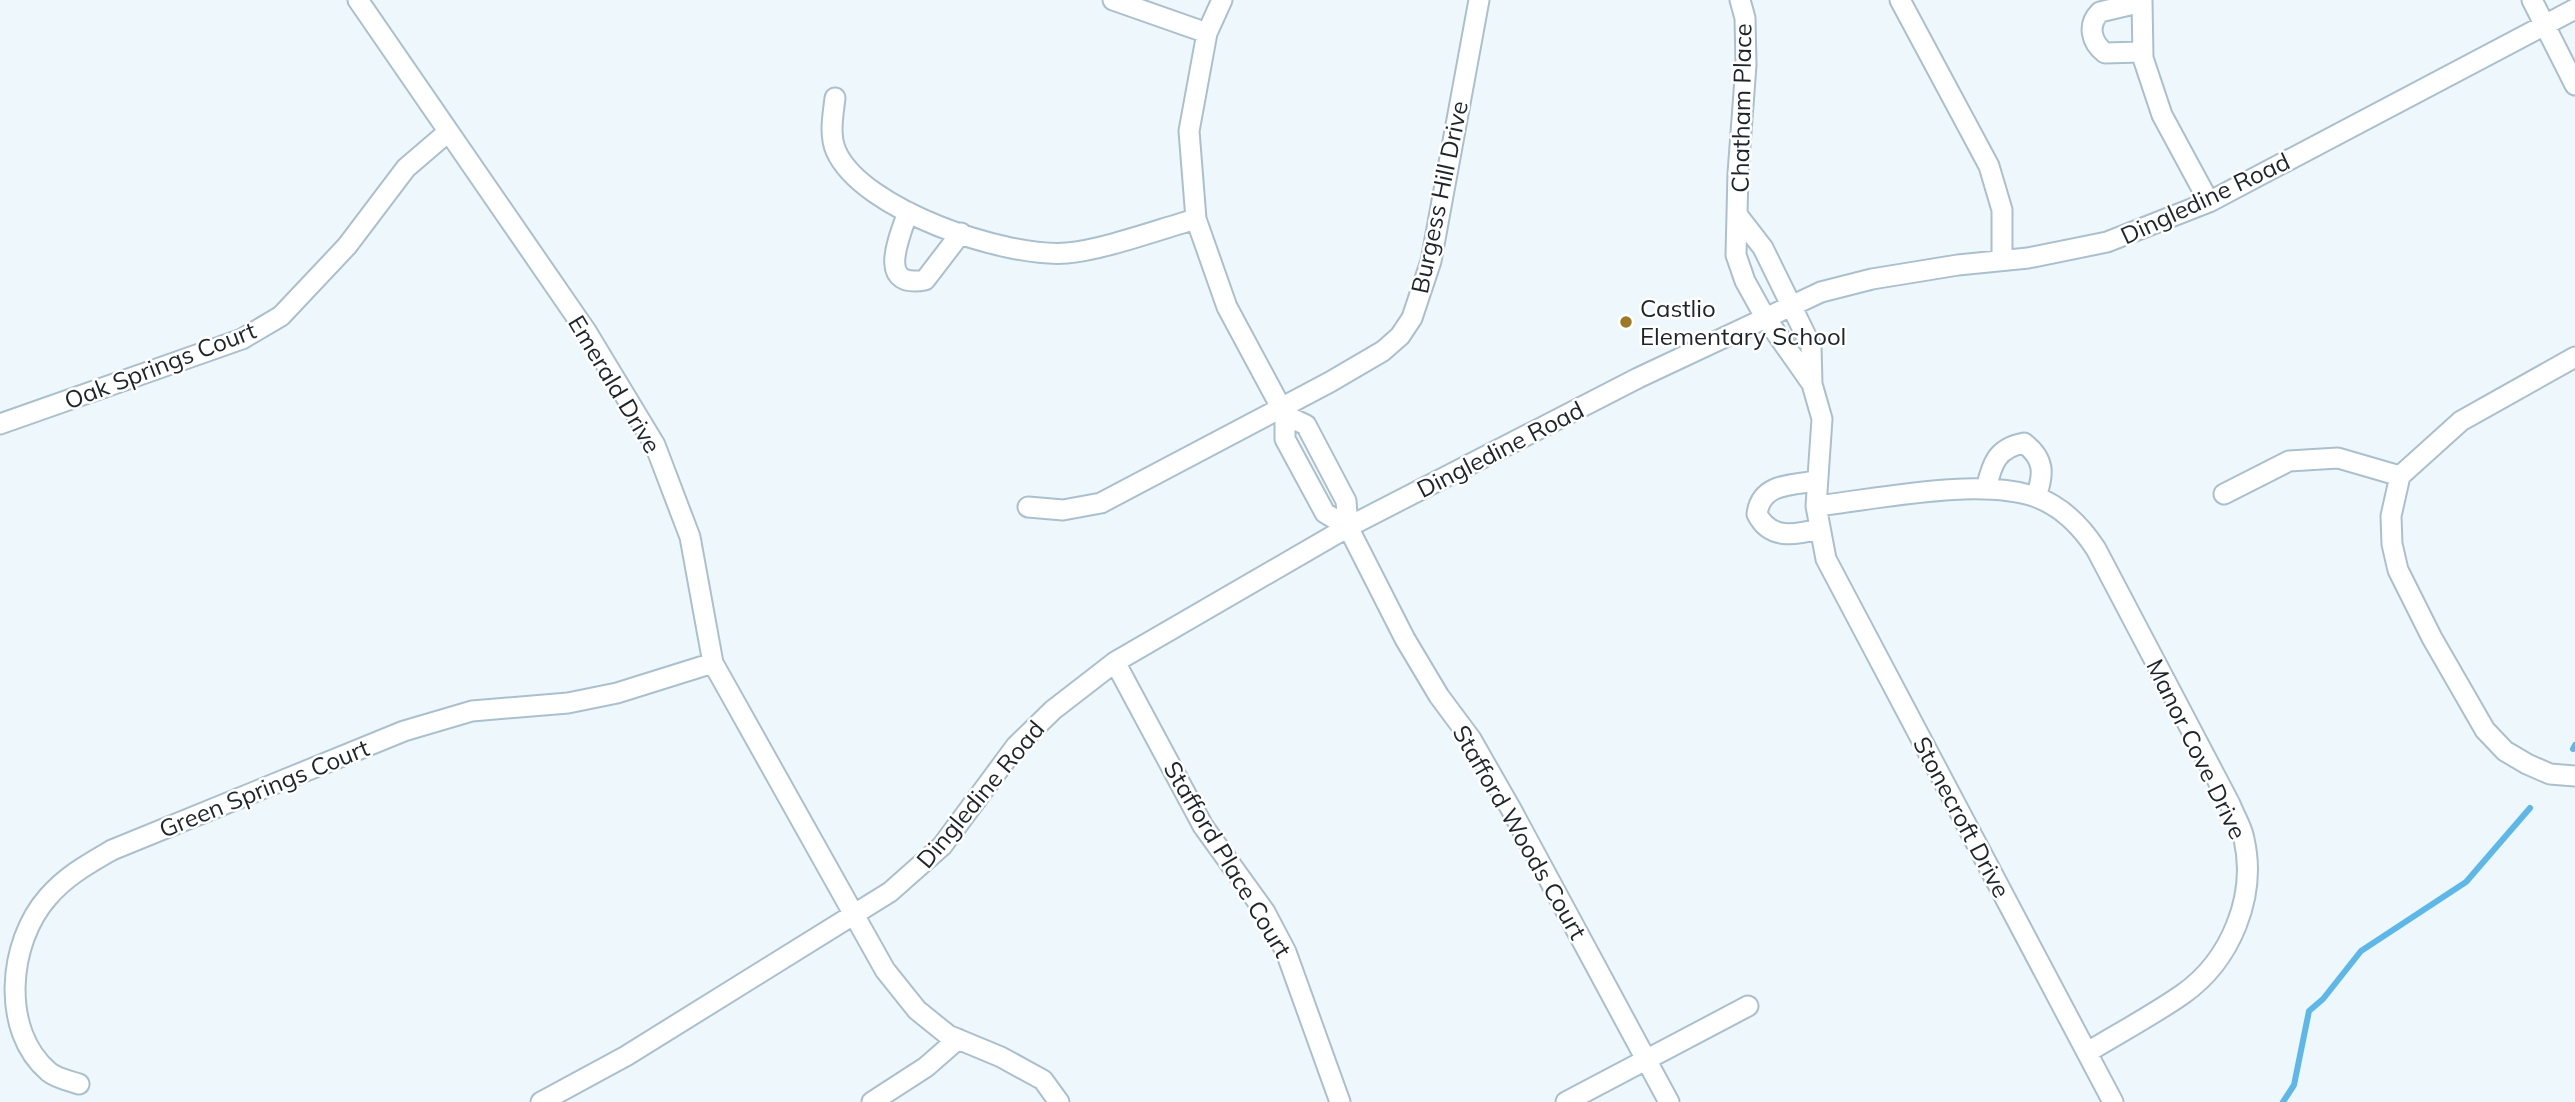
<svg xmlns="http://www.w3.org/2000/svg" width="2575" height="1102" viewBox="0 0 2575 1102" font-family="Mulish,sans-serif">
	<rect width="100%" height="100%" fill="#eef7fc"/>
	<g fill="none" stroke-linecap="round" stroke-linejoin="round">
		<path stroke="#5db8e9" stroke-width="6" d="M2573 749 2575 745
			M2283 1102 2294 1085 2309 1011 2323 999 2361 951 2466 882 2530 808"/>
		<g stroke="#abc0cd" stroke-width="23">
			<path id="minor" d="M358 0 586 331 655 445 690 537 713 663 885 970 917 1010 948 1035 1001 1057 1043 1080 1059 1102
				M1113 0 1207 33
				M1222 0 1207 33 1189 131 1196 219 1227 307 1285 415V439L1325 513 1348 527
				M1740 0 1745 18 1746 65 1738 173 1736 255 1745 281 1765 317 1812 384
				M1900 0 1989 166 2002 210V260
				M2142 0 2143 58 2162 115 2209 202
				M2532 0 2575 85
				M2141 52 2105 53C2091 42 2087 25 2100 12L2142 2
				M835 98C833 115 829 135 836 151 862 210 1006 258 1067 253 1103 250 1160 229 1196 219
				M908 212C899 238 876 289 925 280L961 233
				M1739 217 1763 248 1811 346 1812 384 1822 419 1816 506 1826 559 2113 1102
				M2575 357 2461 421 2400 476 2391 516 2392 544 2398 570 2432 638 2485 730 2505 751 2527 764 2550 774 2575 776
				M1285 415 1306 425 1346 501 1348 527 1405 639 1439 696 1471 739 1511 809 1669 1102
				M0 424 242 339 281 316 347 246 406 168 448 132
				M1817 481C1792 485 1761 483 1757 514 1770 540 1795 535 1819 529
				M1986 489C1992 463 1997 448 2024 443 2045 459 2044 474 2036 497
				M2224 494 2289 461 2338 458 2400 476
				M1816 506C1879 499 1978 477 2036 497 2063 507 2081 526 2096 549L2230 804C2234 815 2242 827 2244 839 2257 896 2231 960 2183 994 2153 1015 2119 1033 2088 1052
				M1028 507 1063 510 1101 503 1330 382 1383 351 1400 336 1412 318 1431 261 1479 0
				M1115 662 1203 826 1265 912 1286 952 1340 1102
				M79 1084C70 1081 56 1078 49 1072 0 1031 8 942 48 897 66 876 88 864 112 850L404 731 472 711 568 703 617 693 713 663
				M541 1102 626 1056 890 892 942 846 1016 746 1053 710 1115 662 1348 527 1638 378 1821 292 1872 279 1958 265 2028 258 2107 242 2209 202 2575 9
				M872 1102 926 1067 958 1039
				M1566 1102 1748 1006"/>
		</g>
		<use href="#minor" stroke="#fff" stroke-width="19"/>
	</g>
	<circle fill="#9e7825" stroke="#fff" stroke-width="2.5" cx="1626" cy="322" r="7"/>
	<g text-anchor="middle" dominant-baseline="central" stroke-width="5" stroke-linejoin="round" paint-order="stroke">
		<g font-size="24" fill="#1d252a" stroke="#fff">
			<text transform="translate(1741 108) rotate(-89)">Chatham Place</text>
			<text transform="translate(1439 197) rotate(-78)">Burgess Hill Drive</text>
			<text transform="translate(2205 198) rotate(-25)">Dingledine Road</text>
			<text transform="translate(160 365) rotate(-21)">Oak Springs Court</text>
			<text transform="translate(615 384) rotate(59)">Emerald Drive</text>
			<text transform="translate(1500 449) rotate(-27)">Dingledine Road</text>
			<text transform="translate(2197 749) rotate(64)">Manor Cove Drive</text>
			<text transform="translate(264 788) rotate(-22)">Green Springs Court</text>
			<text transform="translate(980 794) rotate(-50)">Dingledine Road</text>
			<text transform="translate(1962 817) rotate(62)">Stonecroft Drive</text>
			<text transform="translate(1520 832) rotate(60)">Stafford Woods Court</text>
			<text transform="translate(1228 859) rotate(59)">Stafford Place Court</text>
		</g>
		<g font-size="24" fill="#1d252a" stroke="#fff" text-anchor="start">
			<text x="1640" y="308">Castlio<tspan x="1640" dy="28">Elementary School</tspan></text>
		</g>
	</g>
</svg>
